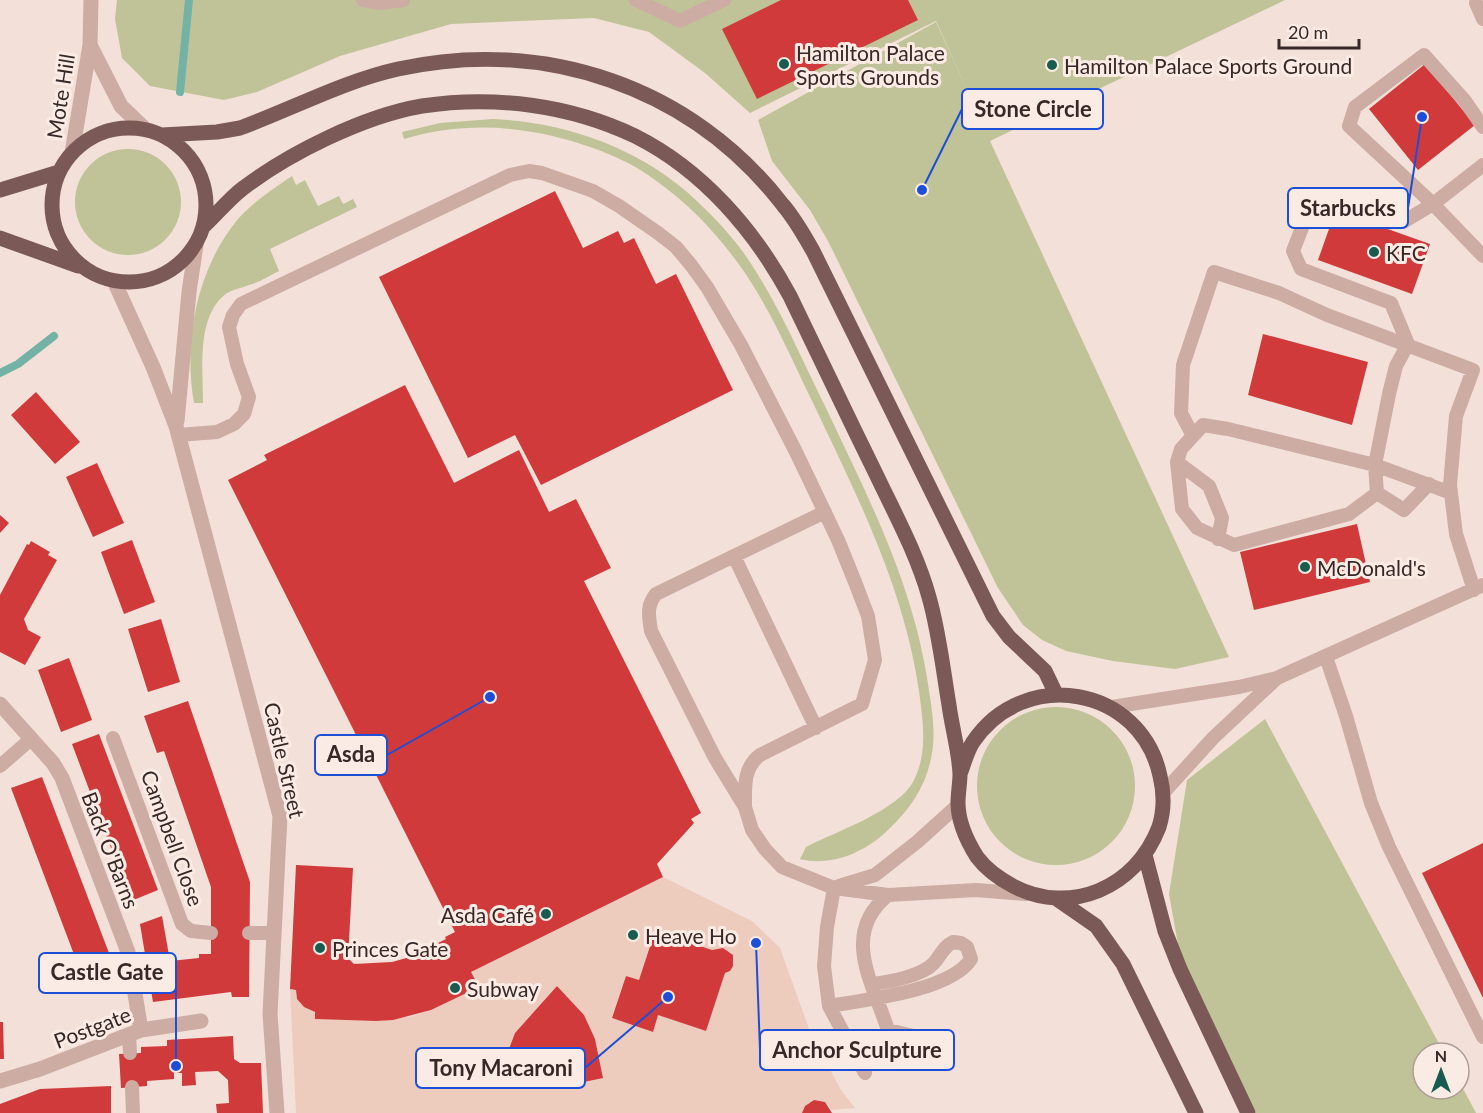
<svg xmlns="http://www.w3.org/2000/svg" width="1483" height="1113" viewBox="0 0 1483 1113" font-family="Lato,sans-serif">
	<rect width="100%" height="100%" fill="#f3e0d8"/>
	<path fill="#c0c397" d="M117 0H1285L990 141 1229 657 1175 669 1113 661 1066 651 1042 640 1023 625 998 588 828 241 810 210 772 161 758 120 936 22 974 105 936 21 750 113 705 73 649 32 594 18 451 24 340 56 257 92 224 100 150 86 122 58 115 19Z
		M493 119C562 122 634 146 687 192 707 210 727 230 743 252 777 300 799 354 825 406 868 497 913 583 928 684 931 704 935 725 933 746 929 781 914 805 889 829 866 852 832 867 800 859L806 847C835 832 900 810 914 780 928 752 923 721 919 691 904 588 858 498 814 405 793 362 774 317 747 276 722 239 692 206 655 180 637 166 615 156 593 148 531 126 469 120 404 139L402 132 440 123Z
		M75 202a53 53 0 1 1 106 0a53 53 0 1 1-106 0Z
		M292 176 296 185 305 180 318 206 339 196 343 204 353 199 357 207 270 249 279 271C269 276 260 282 249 285 242 288 234 289 227 293 196 315 203 369 203 403H194C183 341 197 268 238 219 253 202 273 189 292 176Z
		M977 786a79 79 0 1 1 158 0a79 79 0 1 1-158 0Z
		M1265 719 1444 1053H1423V1089H1459V1081L1476 1113H1256L1179 950 1169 894 1187 780Z"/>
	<path fill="#edccbe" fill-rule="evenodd" d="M663 877 752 921 780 948 811 1034 841 1090 855 1108 832 1110 825 1102 814 1100 805 1106 803 1113H296L290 989 296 990 297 999 304 1007 315 1012V1019L376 1021 413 1016 431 1010 478 987 471 972ZM655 932 712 950 723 948 733 955 734 963 730 971 725 973 706 1031 658 1015 652 1032 612 1018 626 976 639 980ZM557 986 584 1015 595 1039 603 1077 574 1084 526 1077 513 1069 507 1054 515 1033Z"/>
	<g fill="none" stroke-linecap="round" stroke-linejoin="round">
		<path stroke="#75b2a6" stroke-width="8" d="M180 92 189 0
			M0 373 18 364 54 336"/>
	</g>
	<path fill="#d03a3b" d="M781 0H908L918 20 757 99 722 29Z
		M1425 64 1475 125 1418 170 1369 109Z
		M555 191 583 248 618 231 624 243 634 238 656 284 676 274 733 390 541 485 515 435 468 458 379 277Z
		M1367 202 1389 210 1382 227 1430 244 1412 294 1318 260 1335 212 1360 221Z
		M1263 334 1368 362 1352 425 1248 395Z
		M405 385 454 483 519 450 549 512 576 499 611 568 584 581 701 813 691 819 694 823 657 864 663 877 471 972 479 987 431 1010 393 1020 376 1021 315 1019V1012L304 1007 297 999 296 990 290 989 296 865 353 868 348 958 354 964 392 962 410 957 446 939 445 937 455 932 228 480 267 460 264 455Z
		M36 392 80 442 55 464 11 415Z
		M97 463 124 523 93 537 66 477Z
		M0 515 9 523 0 533Z
		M1357 524 1370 582 1254 610 1240 552Z
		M132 540 155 602 124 614 101 552Z
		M31 541 50 552 48 555 57 560 24 619 28 630 41 637 25 665 0 652V595L27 544 29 545Z
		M161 619 180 682 148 692 128 629Z
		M69 658 92 720 61 732 38 670Z
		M188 701 250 882 249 997H232L231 992 153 1002 140 924 162 916 170 961 199 958V954H211V887L164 751 157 753 144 716Z
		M99 734 158 890 131 901 72 744Z
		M42 777 109 953 78 965 11 788Z
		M1483 843V998L1422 873Z
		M655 931 712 950 723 948 733 955V966L730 971 725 973 706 1031 658 1015 653 1032 612 1018 626 976 639 980Z
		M557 986 584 1015 595 1039 603 1078 574 1084 526 1077 513 1069 507 1054 515 1033Z
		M0 1022H3L4 1059H0Z
		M233 1036 234 1059 240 1063H261L263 1113H217L216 1104 229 1103 228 1080 218 1071 195 1072 196 1085 182 1086V1073H174V1079L147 1081V1086L121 1088 119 1054 141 1053V1047L167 1046V1040Z
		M111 1086V1113H0V1104L40 1089Z
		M814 1100 825 1102 832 1113H802L805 1106Z"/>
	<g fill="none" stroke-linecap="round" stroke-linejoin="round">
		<path stroke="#ccaca3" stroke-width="14" d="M363 0 379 3 403 0
			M636 0 680 21 724 0
			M1476 3 1483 19
			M1483 165 1433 204 1483 256
			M1363 214 1324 199 1312 202 1293 251 1301 269 1391 303 1408 344 1396 366 1389 394 1375 465 1377 493 1349 514 1234 545 1197 528 1182 509 1177 462 1181 449 1203 425 1228 429 1375 465 1451 493
			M1385 221 1403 222 1433 204 1349 126 1355 107 1424 55 1465 101 1483 127
			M178 435 217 432 234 424 244 414 249 397 237 364 229 327 233 315 241 304 510 175 529 171 542 173 593 191 619 206 658 233 676 247 691 265 707 287 741 345 796 452 838 540 855 582 868 616 875 660 862 704 760 755C743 768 745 787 745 807
			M1193 436 1181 413 1183 365 1214 272 1279 293 1327 315 1473 370 1456 416 1450 485 1456 534 1474 590
			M1177 462 1209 486 1222 518 1218 539
			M1377 493 1404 510 1429 484
			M734 556 656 594C646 606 649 617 651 631L715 758 745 807 752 830 765 849 782 867 834 888 888 895 976 890 1026 894
			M1326 657 1346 716 1371 803 1389 847 1483 1037
			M1112 707 1239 687 1277 678 1483 585
			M816 728 734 556 825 512
			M113 738 182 924 191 931 211 933
			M0 766 31 739
			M1164 792 1213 738 1276 679
			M839 886 875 875 917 842 958 805
			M834 888 827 927 824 966 829 1006 865 1073
			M888 895C840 934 873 983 888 1030L939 1042
			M249 933H274
			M829 1006C864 1000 951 991 971 959L967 947 961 943 953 942C943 947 941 955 934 963 922 976 889 982 872 984
			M129 1035 130 1053
			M132 1087 133 1113"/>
		<path stroke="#ccaca3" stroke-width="15" d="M90 45 121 106 145 129
			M72 153 90 45 91 0
			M114 281 153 367 176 426 280 816 270 1014 277 1113
			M177 421 189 292 196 245
			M0 704 53 763 62 778 128 952 141 1030
			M0 1081 40 1069 141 1030 201 1021"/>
		<path stroke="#7a5956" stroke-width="15" d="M52 205a77 77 0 1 1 154 0a77 77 0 1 1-154 0Z
			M162 135 217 132 240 128C292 109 344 81 398 69 544 37 691 86 783 205 795 219 804 235 813 251L993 616 1009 637 1045 671 1056 694
			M0 190 59 172
			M203 227C216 215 228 200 242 189 289 153 364 116 422 106 494 95 570 105 635 136 703 170 755 231 790 296 819 356 847 415 876 474 895 514 917 554 929 597 939 632 943 669 949 705 952 728 959 751 960 774 960 783 958 793 958 803 958 822 967 841 977 857 986 869 1000 879 1013 886 1070 916 1136 888 1159 827 1164 811 1164 792 1160 776 1141 686 1024 666 973 742 967 751 964 764 960 774
			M0 238 78 266
			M1145 855 1165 931 1180 969 1248 1113
			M1057 899 1096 926 1123 964 1196 1113"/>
	</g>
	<g fill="#185b4f" stroke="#fbebe5" stroke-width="2">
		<circle cx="784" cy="64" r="6"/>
		<circle cx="1052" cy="65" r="6"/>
		<circle cx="1374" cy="252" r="6"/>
		<circle cx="1305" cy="567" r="6"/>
		<circle cx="546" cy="914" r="6"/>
		<circle cx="633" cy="935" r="6"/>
		<circle cx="320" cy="948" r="6"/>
		<circle cx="455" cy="988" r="6"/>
	</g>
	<g text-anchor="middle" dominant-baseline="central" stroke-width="6" stroke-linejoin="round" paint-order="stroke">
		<g font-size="21" fill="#372726" stroke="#fbebe5" text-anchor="start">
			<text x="796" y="52">Hamilton Palace<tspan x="796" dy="24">Sports Grounds</tspan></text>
			<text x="1064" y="65">Hamilton Palace Sports Ground</text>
			<text x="1386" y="252">KFC</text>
			<text x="1317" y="567">McDonald's</text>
			<text x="534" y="914" text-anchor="end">Asda Café</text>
			<text x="645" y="935">Heave Ho</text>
			<text x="332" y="948">Princes Gate</text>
			<text x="467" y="988">Subway</text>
		</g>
		<g font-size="21" fill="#372726" stroke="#fbebe5">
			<text transform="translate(60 96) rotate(-81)">Mote Hill</text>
			<text transform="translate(285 760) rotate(77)">Castle Street</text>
			<text transform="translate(173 838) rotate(70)">Campbell Close</text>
			<text transform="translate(111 850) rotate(69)">Back O'Barns</text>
			<text transform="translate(92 1027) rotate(-21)">Postgate</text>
		</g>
	</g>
	<path fill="none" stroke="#1d4ed8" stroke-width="2" d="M922 190L962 109M1422 117L1408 208M490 697L387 755M176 1066L176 973M756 943L760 1050M668 997L585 1068"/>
	<g fill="#1d4ed8" stroke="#fbebe5" stroke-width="2">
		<circle cx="922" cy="190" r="6"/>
		<circle cx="1422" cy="117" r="6"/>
		<circle cx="490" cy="697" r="6"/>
		<circle cx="176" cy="1066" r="6"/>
		<circle cx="756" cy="943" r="6"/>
		<circle cx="668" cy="997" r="6"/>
	</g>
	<g fill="#fbebe5" stroke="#1d4ed8" stroke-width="2">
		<rect x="962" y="89" width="141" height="40" rx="6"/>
		<rect x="1288" y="188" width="120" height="40" rx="6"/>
		<rect x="315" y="735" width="72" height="40" rx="6"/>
		<rect x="39" y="953" width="137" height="40" rx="6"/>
		<rect x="760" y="1030" width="194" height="40" rx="6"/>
		<rect x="416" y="1048" width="169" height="40" rx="6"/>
	</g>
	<g font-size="22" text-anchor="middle" font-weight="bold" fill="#372726">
		<text x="1033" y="117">Stone Circle</text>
		<text x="1348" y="216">Starbucks</text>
		<text x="351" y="762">Asda</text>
		<text x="107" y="980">Castle Gate</text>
		<text x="857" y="1058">Anchor Sculpture</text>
		<text x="501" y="1076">Tony Macaroni</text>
	</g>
	<g transform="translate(1441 1071)"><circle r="28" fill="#fbebe5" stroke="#ad9d99" stroke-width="1.5"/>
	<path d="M0-4.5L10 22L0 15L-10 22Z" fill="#185b4f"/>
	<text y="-9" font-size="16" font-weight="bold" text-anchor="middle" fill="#372726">N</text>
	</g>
	<path d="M1279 39v9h80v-9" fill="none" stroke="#372726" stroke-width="3"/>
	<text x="1288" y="39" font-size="18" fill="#372726" stroke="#fbebe5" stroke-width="4.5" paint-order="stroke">20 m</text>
</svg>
